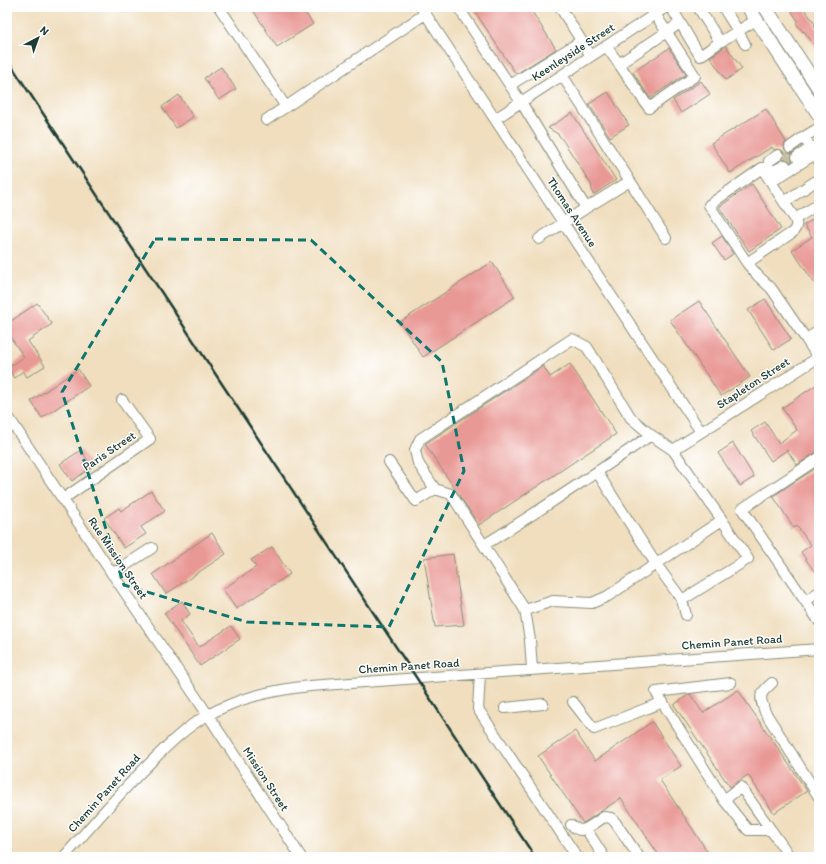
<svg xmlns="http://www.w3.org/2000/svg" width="826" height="864" viewBox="0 0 826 864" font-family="Itim,sans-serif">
	<rect width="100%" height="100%" fill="#fff"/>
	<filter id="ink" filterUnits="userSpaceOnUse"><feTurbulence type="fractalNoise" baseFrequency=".025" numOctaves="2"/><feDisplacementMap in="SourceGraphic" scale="8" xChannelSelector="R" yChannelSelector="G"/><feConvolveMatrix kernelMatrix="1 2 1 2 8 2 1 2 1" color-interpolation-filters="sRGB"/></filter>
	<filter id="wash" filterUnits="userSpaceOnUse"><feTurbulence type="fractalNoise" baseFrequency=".012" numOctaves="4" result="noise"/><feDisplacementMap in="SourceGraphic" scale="16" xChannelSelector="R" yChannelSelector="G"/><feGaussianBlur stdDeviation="0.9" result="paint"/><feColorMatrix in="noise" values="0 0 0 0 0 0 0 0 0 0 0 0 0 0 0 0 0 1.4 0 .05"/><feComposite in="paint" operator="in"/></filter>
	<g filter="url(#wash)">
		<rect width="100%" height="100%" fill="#f0debe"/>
		<g id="blocks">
			<path fill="#e99995" d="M251 7H301L313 24 277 47Z
				M472 7H529L556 49 516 74Z
				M789 7H803L815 24 814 25 819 33V52L804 31 803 32 796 23 798 21Z
				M726 46 742 69 726 80 710 57Z
				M669 48 686 74 650 98 633 72Z
				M221 67 236 89 219 100 204 78Z
				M701 81 710 94 681 113 673 100Z
				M608 92 629 125 610 137 589 104Z
				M179 95 193 117 176 128 162 107Z
				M766 109 786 142 784 145 785 150 788 153H792L791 157 792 161 791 162 788 159H783L784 155 783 151 778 149 774 150 772 147 730 173 711 143Z
				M572 113 616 180 593 195 591 184 564 142 558 134 548 128Z
				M752 184 781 229 749 251 719 207Z
				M819 215V290L792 250 812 237 804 225Z
				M722 236 733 254 724 260 712 243Z
				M492 262 515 297 423 357 400 322Z
				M765 299 791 339 774 350 748 310Z
				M699 301 750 377 721 396 670 320Z
				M37 303 52 324 28 341 45 366 27 377 23 371 14 378 8 368 24 357 7 332V324Z
				M570 364 616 434 479 525 425 444 543 366 550 377Z
				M78 369 89 386 42 418 31 401Z
				M819 383V452L815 453 797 465 787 450 771 461 751 431 765 422 779 443 797 430 782 408Z
				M733 443 754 477 740 486 718 453Z
				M81 450 92 467 72 481 60 464Z
				M819 466V568L814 571 801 552 811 545 797 526 794 528 773 496Z
				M151 491 165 511 141 527 146 534 124 548 104 518 119 508 121 511Z
				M212 533 226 554 166 594 153 574Z
				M272 547 290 574 236 609 223 589 256 567 251 560Z
				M453 554 464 625 435 627 424 558Z
				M182 601 190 614 181 621 199 647 231 626 240 639 200 666 164 613Z
				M738 690 807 791 774 813 748 775 730 787 674 705 688 695 690 694 703 713Z
				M652 722 681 766 660 780 711 857H660L621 798 583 823 538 756 575 731 595 761Z"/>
		</g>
	</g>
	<g filter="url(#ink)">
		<use href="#blocks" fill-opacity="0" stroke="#888e79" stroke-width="1"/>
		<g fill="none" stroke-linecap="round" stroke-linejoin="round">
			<path stroke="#c6bea2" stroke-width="10" stroke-dasharray="10 5" stroke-linecap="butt" d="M781 160 794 152"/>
			<g stroke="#888e79" stroke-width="12">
				<path id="minor" d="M219 7 286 107
					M421 7 701 432
					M458 7 521 102 586 208 539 239
					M560 7 591 56
					M671 7 700 56 720 42 756 20
					M698 7 720 42
					M723 7 738 31 745 44
					M606 46 619 64 680 23
					M619 64 649 108 695 76 655 14
					M562 75 630 181 586 208
					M510 85 581 41
					M495 119 666 7
					M266 120 425 14
					M819 128 804 137 819 161
					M790 147 804 137
					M778 155 769 161 768 168 774 171 785 165
					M797 157 811 148
					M762 168 795 219C797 224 797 227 793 232L747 263 709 205Z
					M630 181 666 238
					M771 182 815 154
					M784 202 819 179
					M795 219 819 204
					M747 263 758 276 771 288 806 339 819 331
					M806 339 819 359
					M7 415 109 569 208 715 301 857
					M673 450 819 357
					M819 458 742 509 819 621
					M389 462 416 501 435 489 418 463 415 450 420 439 572 339 587 347 631 418 651 435 673 450 722 520
					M435 489 451 494 525 610
					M63 499 150 439 122 400
					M484 545C541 510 596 473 651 435
					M112 574 152 548
					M682 600 686 615
					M805 601 819 592
					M532 669 530 640 525 610 553 601 592 603 608 596 722 520 748 559 682 600 656 564 597 472
					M480 674 478 709 577 857
					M731 683 656 692 724 800 748 830H771L790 857
					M772 683C759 694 759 696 765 712L819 797
					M573 702 594 729 663 702
					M505 708 543 704
					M724 800 741 787 771 830
					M571 825C574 827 577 830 581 830 587 830 599 820 604 817L611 818 615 822 639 857
					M586 829 604 857
					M64 857C93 824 121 791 152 761 169 744 187 726 208 715 240 697 274 690 310 686L681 659 819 649"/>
			</g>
			<g stroke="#888e79" stroke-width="15">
				<path id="major" d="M748 7 819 115
					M765 7 819 89"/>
			</g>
			<use href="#minor" stroke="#fff" stroke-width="10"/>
			<use href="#major" stroke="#fff" stroke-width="13"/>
			<path stroke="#1f3d34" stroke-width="2.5" d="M7 59 535 857"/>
		</g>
	</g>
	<path fill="none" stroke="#0f766e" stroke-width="3" stroke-dasharray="8 5" stroke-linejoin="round" d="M155 239 311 240 442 362 464 471 389 627 247 622 124 585 62 392Z"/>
	<g text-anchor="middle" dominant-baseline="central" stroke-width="3" stroke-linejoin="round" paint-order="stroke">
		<g font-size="12" fill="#1f3d34" stroke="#fff">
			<text transform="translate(573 52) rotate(-33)">Keenleyside Street</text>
			<text transform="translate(572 212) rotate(57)">Thomas Avenue</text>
			<text transform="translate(753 383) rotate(-33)">Stapleton Street</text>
			<text transform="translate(109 451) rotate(-34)">Paris Street</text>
			<text transform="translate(118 558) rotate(56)">Rue Mission Street</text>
			<text transform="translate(732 642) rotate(-4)">Chemin Panet Road</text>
			<text transform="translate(409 666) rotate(-4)">Chemin Panet Road</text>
			<text transform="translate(266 779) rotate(57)">Mission Street</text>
			<text transform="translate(104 793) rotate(-48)">Chemin Panet Road</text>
		</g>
	</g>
	<rect width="826" height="864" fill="none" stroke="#fff" stroke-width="24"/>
	<g transform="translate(38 38) rotate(41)" stroke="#ffffff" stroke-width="3" paint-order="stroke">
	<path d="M0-3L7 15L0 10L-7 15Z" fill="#1f3d34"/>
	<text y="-6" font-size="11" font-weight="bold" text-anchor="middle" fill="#1f3d34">N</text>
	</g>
</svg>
